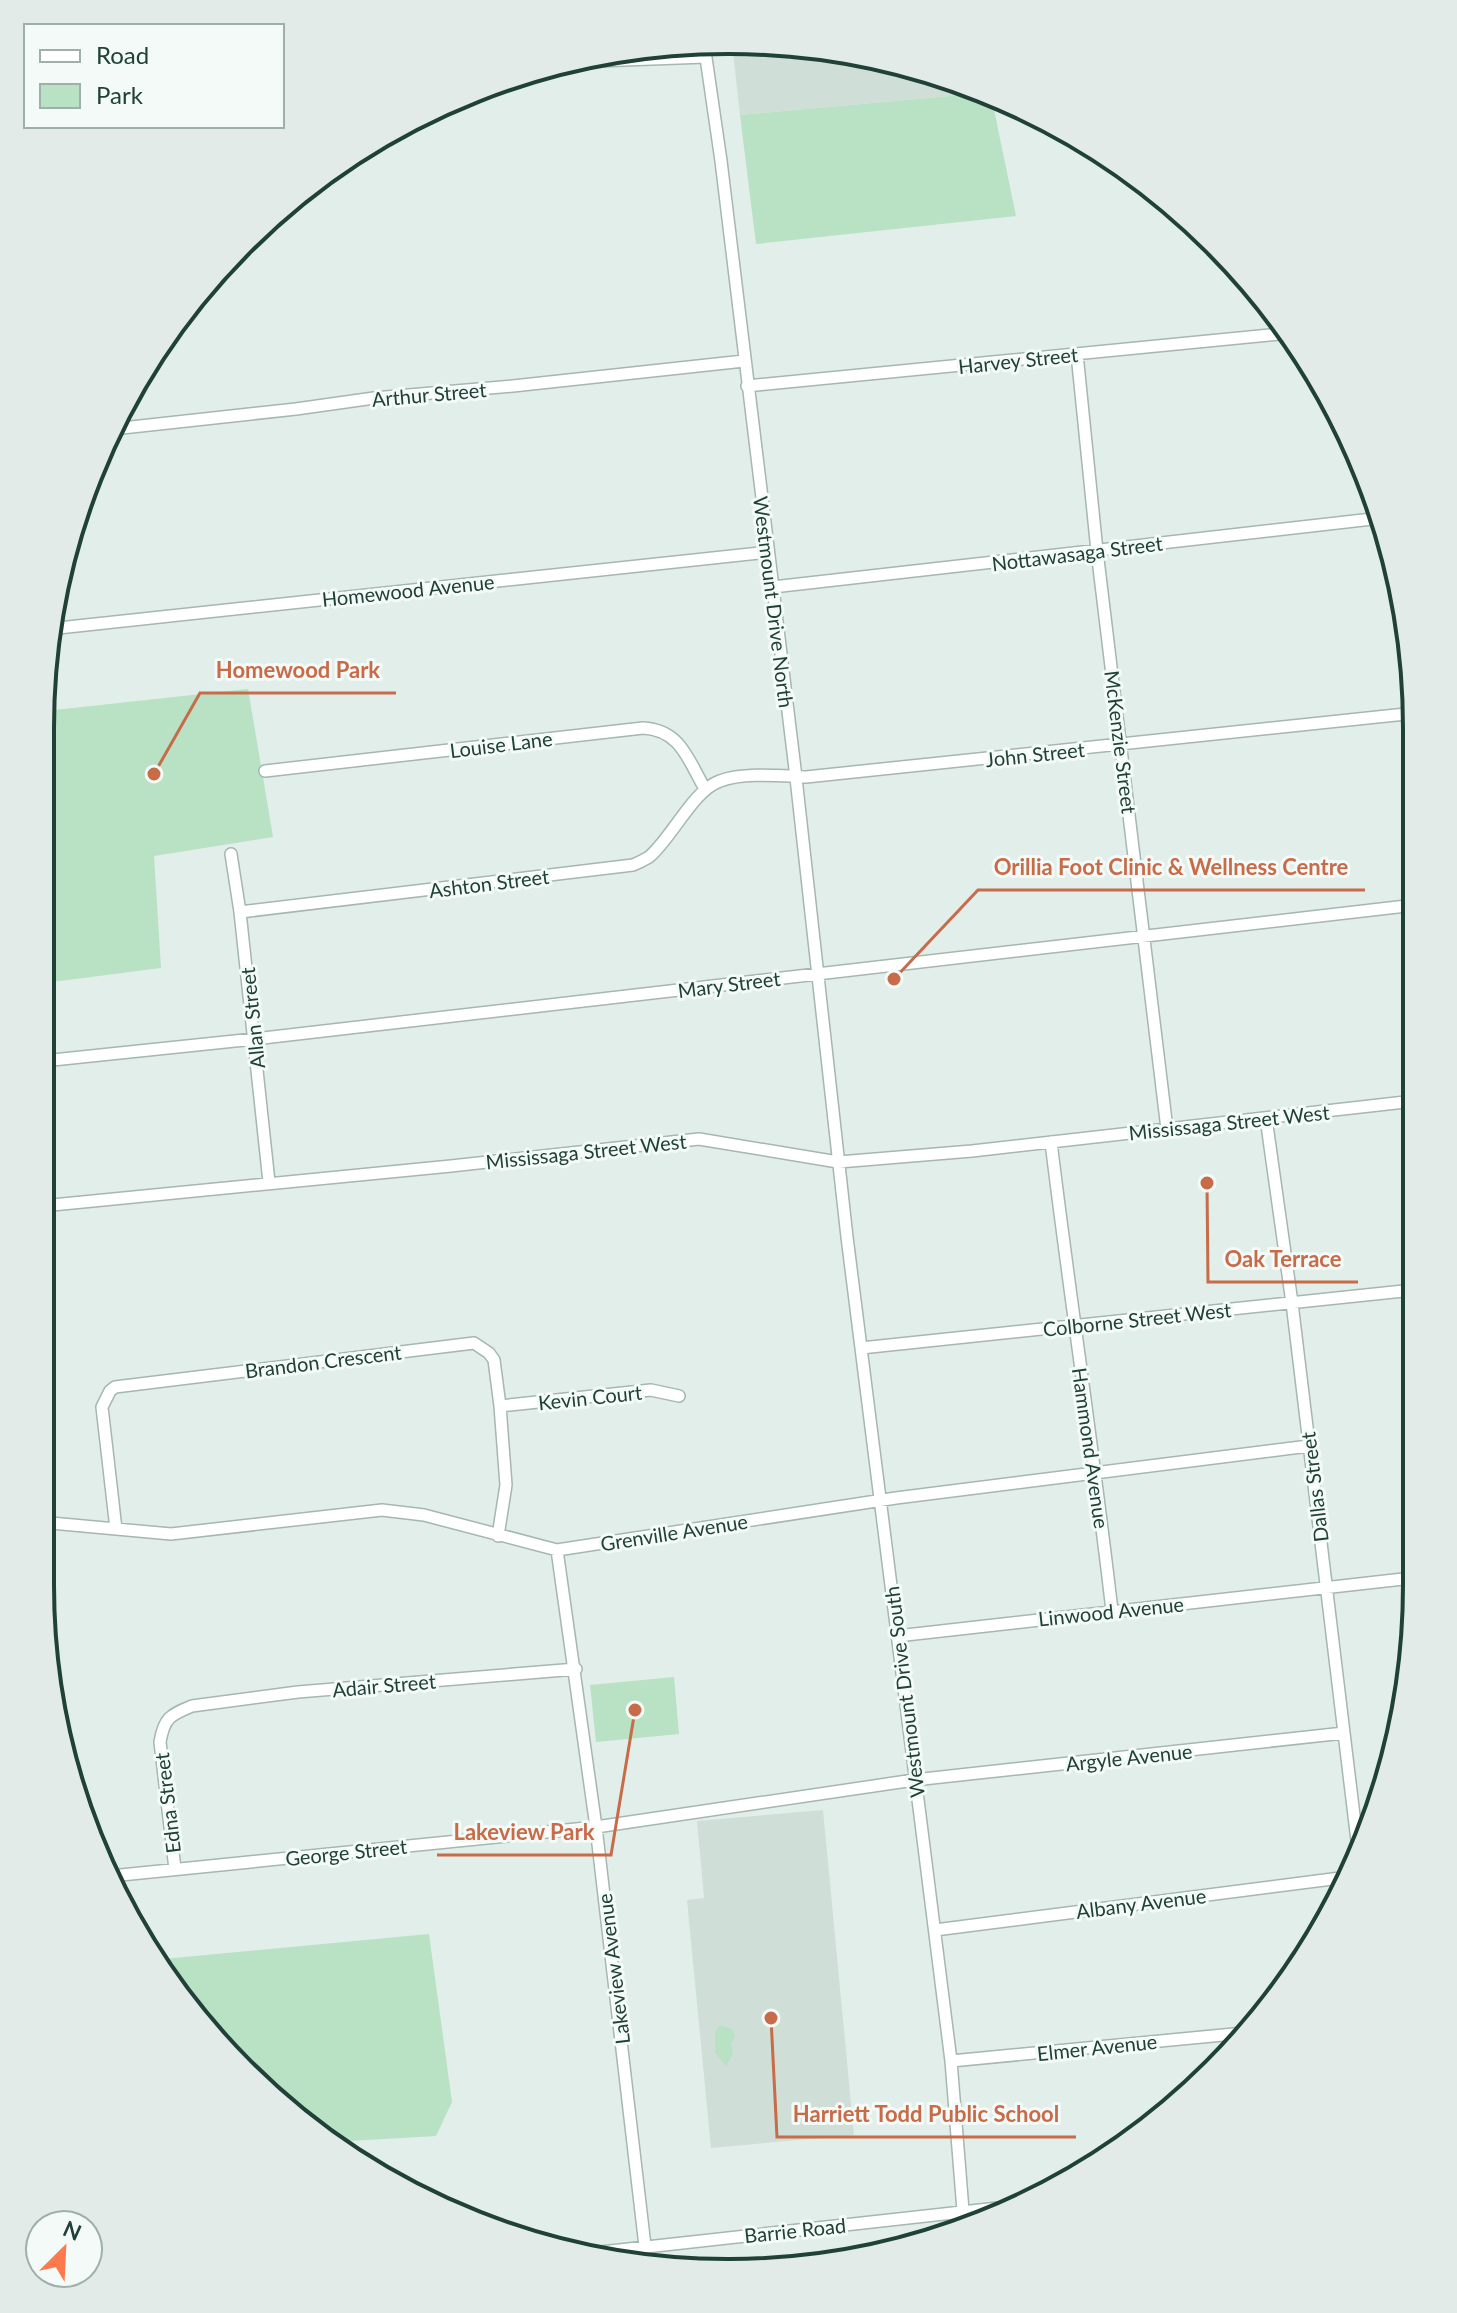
<svg xmlns="http://www.w3.org/2000/svg" width="1457" height="2313" viewBox="0 0 1457 2313" font-family="Lato,sans-serif">
	<rect width="100%" height="100%" fill="#e2eee9"/>
	<path fill="#d0ded8" d="M774 42 907 64 984 93 740 115 732 43Z
		M823 1810 854 2135 711 2148 687 1900 704 1898 697 1821Z"/>
	<path fill="#b9e1c4" d="M984 93 991 95 1016 216 756 244 740 115Z
		M248 689 273 837 154 856 161 968 44 983 45 711Z
		M674 1677 679 1734 596 1742 590 1685Z
		M429 1934 452 2102 436 2136 332 2142 309 2130 156 1967 153 1960Z
		M720 2025 732 2029 735 2036 731 2044 733 2054 726 2066 715 2053V2032Z"/>
	<g fill="none" stroke-linecap="round" stroke-linejoin="round">
		<g stroke="#a4b7b0" stroke-width="14">
			<path id="minor" d="M704 44 721 161 795 769 847 1237 951 2061 964 2223
				M570 62 706 57
				M1077 354 1097 551 1167 1129
				M747 386 1289 333
				M113 429 296 409 374 398 513 386 744 361
				M773 587 1381 518
				M49 629 768 552
				M265 771 643 728C681 730 688 760 705 789
				M231 854 240 912 269 1182
				M240 912 633 865C638 863 644 860 649 857 672 838 693 790 720 781 744 772 781 776 806 777L1415 713
				M43 1061 254 1039 1415 905
				M1266 1118 1292 1303 1359 1857
				M1051 1142C1070 1298 1094 1454 1112 1611
				M42 1206 451 1166 699 1139 838 1162 851 1161 972 1151 1414 1101
				M861 1348 1413 1290
				M500 1406 651 1390 679 1396
				M40 1522 171 1534 382 1510 424 1515 557 1550 896 1498 1309 1446
				M116 1529 102 1407 110 1391 115 1387 474 1343 489 1353 494 1360 500 1406 506 1485 498 1536
				M557 1550 596 1827 645 2246
				M897 1636 1412 1578
				M175 1869 160 1742C164 1718 170 1715 192 1706L298 1692 576 1669
				M111 1876 596 1827 914 1780 1344 1733
				M935 1930 1348 1877
				M951 2061 1244 2033
				M592 2253 998 2208"/>
		</g>
		<use href="#minor" stroke="#fff" stroke-width="11"/>
	</g>
	<g text-anchor="middle" dominant-baseline="central" stroke-width="6" stroke-linejoin="round" paint-order="stroke">
		<g font-size="20" fill="#204138" stroke="#f3faf7">
			<text transform="translate(1018 360) rotate(-6)">Harvey Street</text>
			<text transform="translate(429 394) rotate(-5)">Arthur Street</text>
			<text transform="translate(1077 553) rotate(-7)">Nottawasaga Street</text>
			<text transform="translate(408 590) rotate(-6)">Homewood Avenue</text>
			<text transform="translate(774 602) rotate(83)">Westmount Drive North</text>
			<text transform="translate(1121 742) rotate(83)">McKenzie Street</text>
			<text transform="translate(501 744) rotate(-7)">Louise Lane</text>
			<text transform="translate(1035 754) rotate(-6)">John Street</text>
			<text transform="translate(489 883) rotate(-7)">Ashton Street</text>
			<text transform="translate(729 984) rotate(-7)">Mary Street</text>
			<text transform="translate(252 1018) rotate(-96)">Allan Street</text>
			<text transform="translate(1229 1122) rotate(-6)">Mississaga Street West</text>
			<text transform="translate(586 1151) rotate(-6)">Mississaga Street West</text>
			<text transform="translate(1137 1319) rotate(-6)">Colborne Street West</text>
			<text transform="translate(323 1361) rotate(-7)">Brandon Crescent</text>
			<text transform="translate(590 1397) rotate(-6)">Kevin Court</text>
			<text transform="translate(1091 1448) rotate(82)">Hammond Avenue</text>
			<text transform="translate(1314 1487) rotate(-97)">Dallas Street</text>
			<text transform="translate(674 1532) rotate(-9)">Grenville Avenue</text>
			<text transform="translate(1111 1611) rotate(-6)">Linwood Avenue</text>
			<text transform="translate(384 1685) rotate(-5)">Adair Street</text>
			<text transform="translate(904 1692) rotate(-97)">Westmount Drive South</text>
			<text transform="translate(1129 1757) rotate(-6)">Argyle Avenue</text>
			<text transform="translate(167 1803) rotate(-97)">Edna Street</text>
			<text transform="translate(346 1852) rotate(-6)">George Street</text>
			<text transform="translate(1141 1903) rotate(-7)">Albany Avenue</text>
			<text transform="translate(613 1969) rotate(-97)">Lakeview Avenue</text>
			<text transform="translate(1097 2047) rotate(-6)">Elmer Avenue</text>
			<text transform="translate(795 2230) rotate(-6)">Barrie Road</text>
		</g>
	</g>
	<path d="M0 0H1457V2313H0ZM728 54H729A674 674 0 0 1 1403 728V1585A674 674 0 0 1 729 2259H728A674 674 0 0 1 54 1585V728A674 674 0 0 1 728 54Z" fill="#e2ebe8" fill-rule="evenodd"/>
	<path fill="none" stroke="#204138" stroke-width="4" d="M728 54H729A674 674 0 0 1 1403 728V1585A674 674 0 0 1 729 2259H728A674 674 0 0 1 54 1585V728A674 674 0 0 1 728 54Z"/>
	<path fill="none" stroke="#c76b49" stroke-width="3" d="M154 774L200 693H396M894 979L978 890H1365M1207 1183L1208 1282H1358M635 1710L611 1855H437M771 2018L777 2137H1076"/>
	<g fill="#c76b49" stroke="#f3faf7" stroke-width="3">
		<circle cx="154" cy="774" r="8"/>
		<circle cx="894" cy="979" r="8"/>
		<circle cx="1207" cy="1183" r="8"/>
		<circle cx="635" cy="1710" r="8"/>
		<circle cx="771" cy="2018" r="8"/>
	</g>
	<g font-size="22" text-anchor="middle" font-weight="bold" fill="#c76b49" stroke="#f3faf7" stroke-width="6" stroke-linejoin="round" paint-order="stroke">
		<text x="298" y="678">Homewood Park</text>
		<text x="1171" y="875">Orillia Foot Clinic &amp; Wellness Centre</text>
		<text x="1283" y="1267">Oak Terrace</text>
		<text x="524" y="1840">Lakeview Park</text>
		<text x="926" y="2122">Harriett Todd Public School</text>
	</g>
	<rect x="24" y="24" width="260" height="104" fill="#f3faf7" stroke="#9fb0ab" stroke-width="2"/>
	<rect x="40" y="50" width="40" height="12" fill="#ffffff" stroke="#9fb0ab" stroke-width="2"/>
	<text x="96" y="64" font-size="24" fill="#204138">Road</text>
	<rect x="40" y="84" width="40" height="24" fill="#b9e1c4" stroke="#9fb0ab" stroke-width="2"/>
	<text x="96" y="104" font-size="24" fill="#204138">Park</text>
	<g transform="translate(64 2249) rotate(24)"><circle r="38" fill="#f3faf7" stroke="#9fb0ab" stroke-width="2"/>
	<path d="M0-6L14 30L0 20L-14 30Z" fill="#ff794f"/>
	<text y="-12" font-size="22" font-weight="bold" text-anchor="middle" fill="#204138">N</text>
	</g>
</svg>
